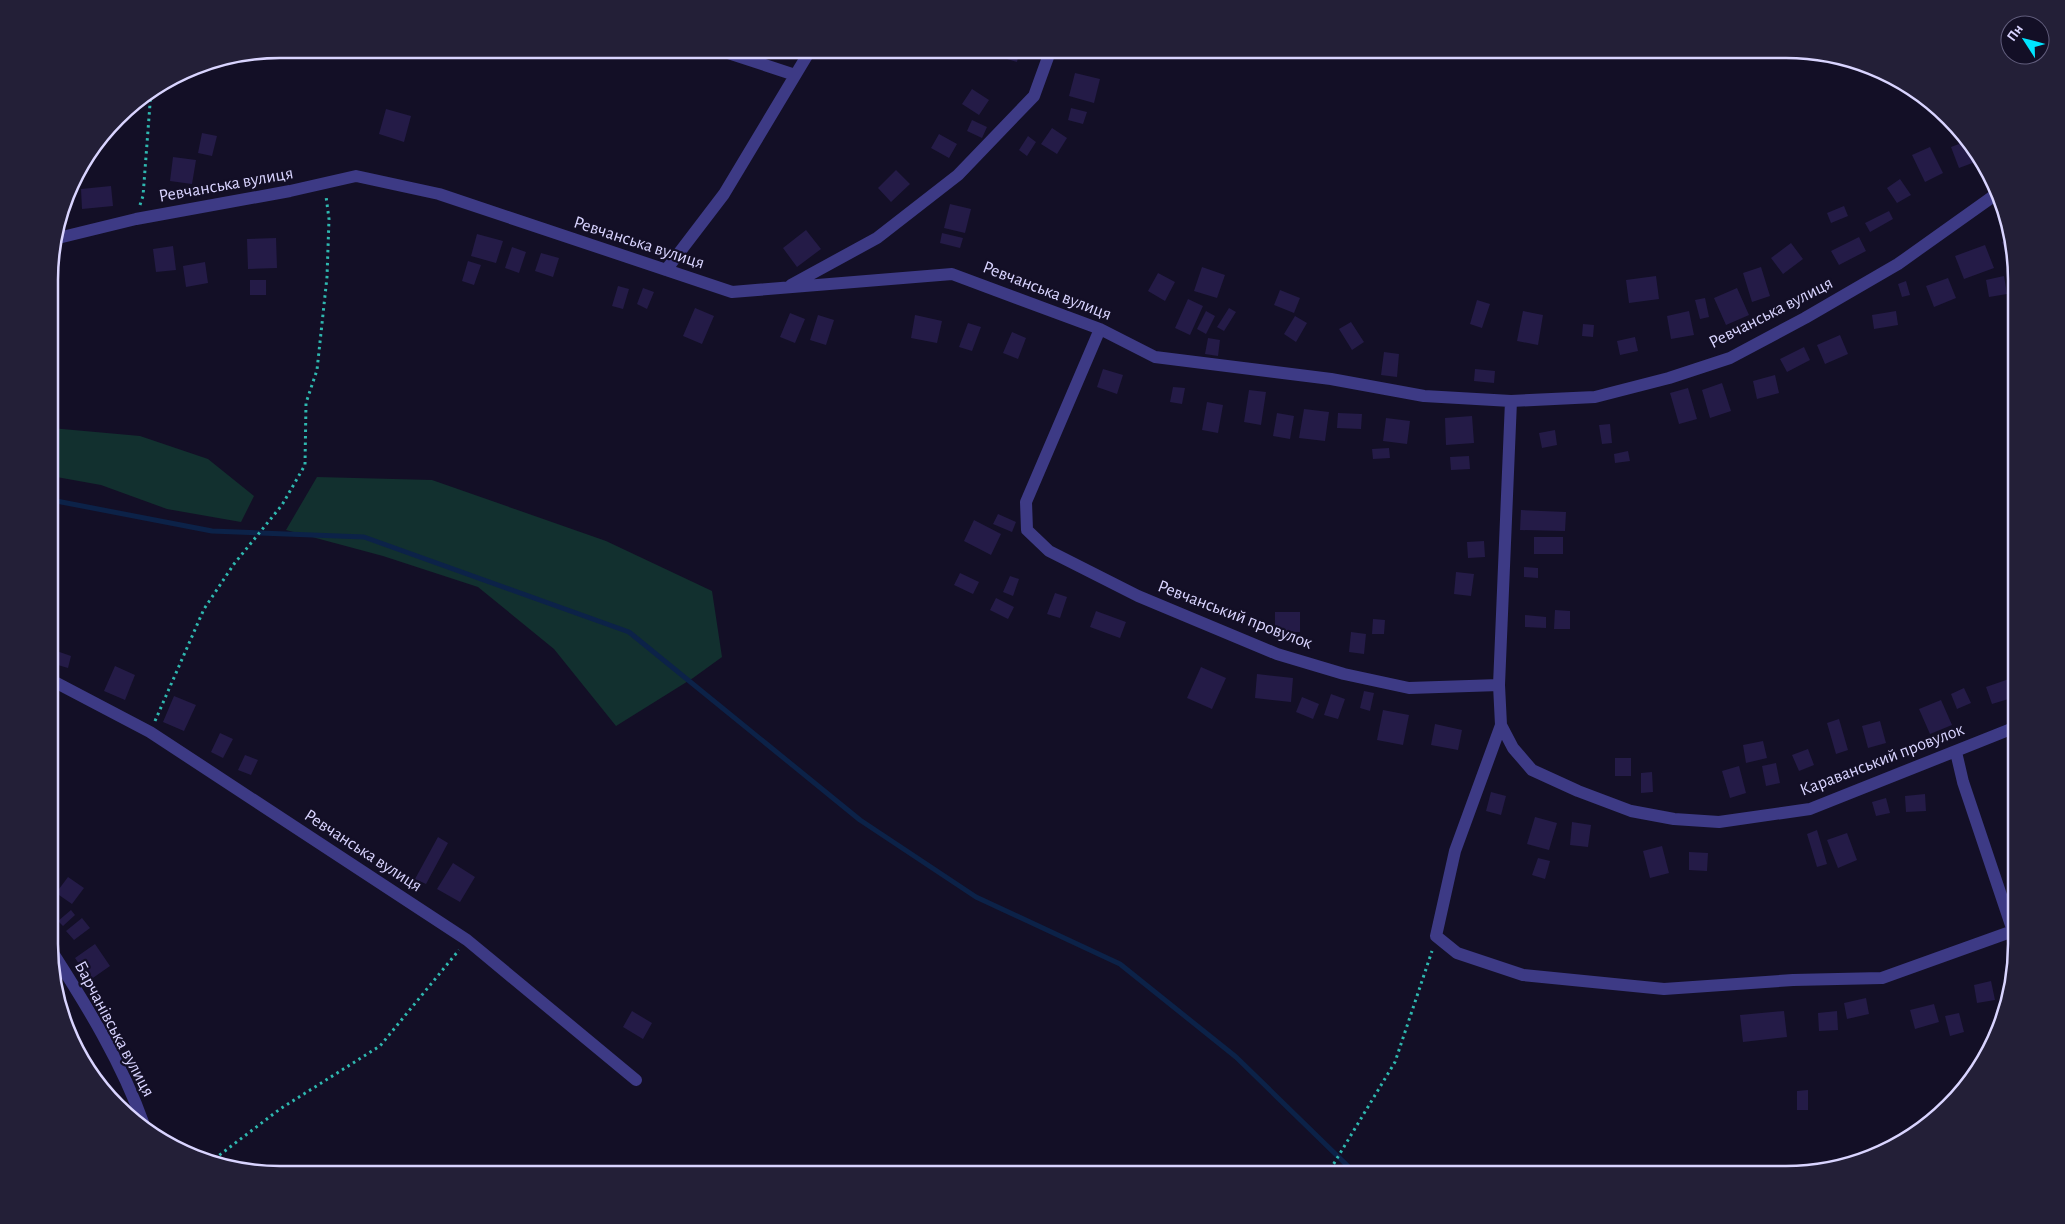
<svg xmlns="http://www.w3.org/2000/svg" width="2065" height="1224" viewBox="0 0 2065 1224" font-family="'Alegreya Sans',sans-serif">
	<rect width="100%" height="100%" fill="#130f26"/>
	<path fill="#12302f" d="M51 428 140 436 208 459 254 496 241 522 167 509 101 485 51 476Z
		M317 477 432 480 606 541 712 591 722 657 693 678 616 726 554 649 478 587 383 556 286 530Z"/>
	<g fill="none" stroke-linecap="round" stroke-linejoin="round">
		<path stroke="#0c2248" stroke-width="5" d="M51 500 212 531 364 537 629 632 860 820 976 897 1120 964 1236 1057 1357 1175"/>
	</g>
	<path fill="#241b47" d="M999 49 1019 53 1017 62 997 56Z
		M1075 73 1100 79 1094 103 1069 96Z
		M972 89 989 100 979 115 962 104Z
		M1071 108 1087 112 1083 124 1068 120Z
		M386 109 411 116 404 142 379 134Z
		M972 120 987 127 982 138 967 131Z
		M1052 128 1067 138 1057 154 1041 144Z
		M202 133 217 136 212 156 198 153Z
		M939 134 957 144 949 158 931 148Z
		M1028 136 1036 142 1027 156 1019 150Z
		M1967 141 1975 162 1959 168 1951 147Z
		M1930 147 1943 173 1925 182 1912 155Z
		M173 157 196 160 192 184 170 181Z
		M896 170 910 184 891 202 878 188Z
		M1900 179 1911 195 1897 203 1887 188Z
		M111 186 113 206 82 209 81 189Z
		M950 204 971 209 965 233 944 228Z
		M1844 206 1848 216 1831 223 1827 213Z
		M1889 211 1893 219 1870 232 1865 223Z
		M806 230 821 249 797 267 783 248Z
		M942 233 963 238 960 248 940 243Z
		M477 234 503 241 496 263 471 256Z
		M1859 237 1866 251 1839 265 1831 251Z
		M276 238 277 268 248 269 247 239Z
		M2008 239 2014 257 2008 259 2002 242Z
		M1791 243 1803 259 1783 274 1771 258Z
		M1985 245 1994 268 1964 279 1955 256Z
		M173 246 176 270 156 272 153 249Z
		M512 247 526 252 519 273 505 268Z
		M541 253 559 258 553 277 535 271Z
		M468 261 481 265 474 285 462 281Z
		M205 262 208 283 186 287 183 266Z
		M1202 267 1225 275 1217 298 1194 291Z
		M1761 267 1770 296 1752 302 1743 273Z
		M1158 273 1175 282 1165 301 1148 291Z
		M1656 276 1659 299 1629 303 1626 280Z
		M2004 276 2007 294 1989 297 1986 280Z
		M1948 278 1956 298 1934 307 1926 286Z
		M250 280H266V295H250Z
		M1906 281 1910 295 1902 297 1898 284Z
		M618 286 629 289 623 309 612 306Z
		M643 288 654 292 647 309 637 304Z
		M1737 288 1749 315 1726 325 1714 298Z
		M1280 290 1300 298 1294 313 1274 305Z
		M1705 298 1709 317 1700 319 1695 300Z
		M1188 299 1203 306 1190 335 1175 328Z
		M1477 300 1490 304 1482 328 1470 324Z
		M695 308 714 316 702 344 683 336Z
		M1229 308 1236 312 1224 331 1217 327Z
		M1206 311 1215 316 1206 334 1197 329Z
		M1523 311 1543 315 1538 345 1517 341Z
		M1689 311 1694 335 1671 339 1667 316Z
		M1896 311 1898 325 1874 329 1872 315Z
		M790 313 805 319 795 343 780 337Z
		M818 315 834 320 826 345 810 340Z
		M915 315 942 321 937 343 911 338Z
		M1295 316 1307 323 1296 342 1284 334Z
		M1351 322 1364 342 1352 350 1339 329Z
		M968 323 981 327 972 351 959 347Z
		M1583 324 1594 325 1593 337 1582 336Z
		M1012 332 1026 338 1018 359 1003 353Z
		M1840 335 1848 354 1825 364 1817 345Z
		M1635 337 1638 351 1620 355 1617 341Z
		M1208 338 1220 340 1218 356 1205 354Z
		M1804 347 1810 360 1787 372 1780 359Z
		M1384 352 1399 354 1397 377 1381 375Z
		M1103 369 1123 375 1117 394 1097 387Z
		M1475 369 1495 371 1494 383 1474 381Z
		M1775 375 1779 393 1757 399 1753 381Z
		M1722 383 1731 411 1710 418 1702 390Z
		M1173 387 1185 388 1182 404 1170 402Z
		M1688 388 1697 419 1679 424 1670 393Z
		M1249 390 1266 392 1261 425 1244 422Z
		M1207 402 1223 405 1218 433 1202 430Z
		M1304 409 1329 412 1325 441 1299 438Z
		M1277 413 1294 416 1290 439 1273 436Z
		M1338 413 1362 414 1361 429 1337 428Z
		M1472 416 1474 443 1446 445 1445 418Z
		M1386 418 1410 421 1407 444 1383 441Z
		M1610 424 1612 443 1602 444 1599 425Z
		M1555 430 1557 445 1542 448 1539 433Z
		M1389 448 1390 458 1373 459 1372 449Z
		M1628 451 1630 461 1615 463 1614 454Z
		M1469 456 1470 469 1451 470 1450 457Z
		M1521 510 1566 512 1565 531 1520 530Z
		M998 514 1016 522 1012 532 993 524Z
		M974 520 1001 534 991 555 964 541Z
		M1534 537H1563V554H1534Z
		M1484 541 1485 557 1468 558 1467 542Z
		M1524 567 1538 568V578L1524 577Z
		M1456 572 1474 574 1471 596 1454 594Z
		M960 573 979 582 973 594 954 585Z
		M1010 576 1019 579 1013 596 1003 592Z
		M1055 593 1067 597 1060 618 1047 614Z
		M996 598 1014 607 1008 619 990 610Z
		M1555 610 1570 611V629H1554Z
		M1096 611 1126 622 1120 638 1090 627Z
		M1275 612H1300V632H1275Z
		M1525 615 1546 617V628L1525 627Z
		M1373 619 1385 620 1384 634H1372Z
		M1351 632 1366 634 1364 654 1349 652Z
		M51 649 71 656 68 668 51 663Z
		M115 666 135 675 125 700 104 691Z
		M1201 667 1226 678 1212 709 1187 698Z
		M1257 674 1293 678 1291 702 1255 698Z
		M2009 679 2015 697 1992 704 1986 687Z
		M1964 688 1971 703 1957 709 1951 694Z
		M1364 691 1374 693 1370 711 1360 708Z
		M1331 694 1345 699 1338 719 1324 715Z
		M174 696 196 705 184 731 163 722Z
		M1302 697 1319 704 1313 719 1296 712Z
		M1941 700 1952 725 1930 734 1919 709Z
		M1383 710 1409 715 1403 745 1377 740Z
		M1839 719 1848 750 1836 754 1827 723Z
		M1880 721 1886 743 1868 748 1862 726Z
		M1435 724 1462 730 1458 750 1431 745Z
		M220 733 233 739 223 758 211 752Z
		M1763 741 1767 758 1746 763 1743 745Z
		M1808 749 1814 765 1799 771 1792 755Z
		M245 755 258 760 251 775 238 770Z
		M1615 758H1631V776H1615Z
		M1776 763 1780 783 1766 786 1762 766Z
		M1739 766 1746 793 1730 798 1722 771Z
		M1652 772 1653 792 1641 793V773Z
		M1491 792 1506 796 1501 815 1486 811Z
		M1925 794 1926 811 1906 812 1905 796Z
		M1886 798 1890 813 1876 816 1872 802Z
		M1535 817 1557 823 1549 850 1527 844Z
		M1572 822 1591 825 1588 847 1570 845Z
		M1817 830 1827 864 1817 867 1807 834Z
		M1847 833 1857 860 1838 868 1827 840Z
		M438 837 448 843 426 884 415 879Z
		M1662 846 1669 873 1650 878 1643 851Z
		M1689 852 1708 853 1707 871 1689 870Z
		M1538 858 1550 861 1545 879 1532 875Z
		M453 863 475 877 460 902 437 889Z
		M68 877 84 888 72 904 56 893Z
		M71 910 75 915 63 926 58 921Z
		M82 918 90 928 74 940 66 931Z
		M95 944 110 966 90 980 75 958Z
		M1991 981 1995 1000 1977 1003 1974 985Z
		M1866 998 1869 1014 1847 1019 1844 1003Z
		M1934 1004 1939 1022 1915 1029 1910 1010Z
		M632 1011 652 1023 643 1039 623 1027Z
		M1784 1011 1787 1037 1743 1042 1740 1015Z
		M1837 1011 1838 1030 1819 1031 1818 1013Z
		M1959 1013 1964 1032 1950 1036 1945 1016Z
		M104 1084 118 1099 117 1100 102 1086Z
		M1808 1090V1110H1797V1091Z"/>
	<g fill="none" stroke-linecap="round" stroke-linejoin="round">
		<path stroke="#2fb8b0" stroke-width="3" stroke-dasharray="2.5 4" stroke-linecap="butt" d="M140 205 143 196 151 91
			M155 721 204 609 234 564 282 505 305 465 306 403 317 370 327 277 329 219 326 196
			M209 1163 280 1109 380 1046 459 950
			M1327 1175 1395 1062 1432 951"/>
		<path stroke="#3d3a85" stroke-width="12" d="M716 49 795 75
			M54 239 136 219 290 191 356 176 439 194 732 292 952 274 1100 329 1155 357 1331 379 1424 396 1511 401 1595 397 1669 378 1730 358 1805 318 1898 264 1995 195
			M666 270 724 194 811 49
			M791 285 877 238 958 175 1034 96 1051 49
			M1100 329 1026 502 1027 530 1049 551 1138 596 1277 654 1344 674 1409 688 1499 685 1511 401
			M51 680 150 732 467 940 636 1080
			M1499 685 1501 725 1513 748 1532 770 1578 791 1631 811 1674 819 1719 822 1810 809 2016 727
			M1501 725 1455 851 1436 936 1457 953 1523 975 1664 989 1793 980 1882 978 2013 931 1963 782 1956 752
			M2013 931 2016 943
			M51 950C87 1006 122 1063 144 1125"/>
	</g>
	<g text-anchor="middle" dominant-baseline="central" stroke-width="4.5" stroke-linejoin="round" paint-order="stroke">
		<g font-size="18" fill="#d9d4ff" stroke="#130f26">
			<text transform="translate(226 185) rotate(-10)">Ревчанська вулиця</text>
			<text transform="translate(639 243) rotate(18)">Ревчанська вулиця</text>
			<text transform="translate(1047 291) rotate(21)">Ревчанська вулиця</text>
			<text transform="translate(1771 313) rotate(-27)">Ревчанська вулиця</text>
			<text transform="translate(1235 615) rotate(21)">Ревчанський провулок</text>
			<text transform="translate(1882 760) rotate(-21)">Караванський провулок</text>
			<text transform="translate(363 851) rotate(33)">Ревчанська вулиця</text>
			<text transform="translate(114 1029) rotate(62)">Барчанівська вулиця</text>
		</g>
	</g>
	<path d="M0 0H2065V1224H0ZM280 58H1786A222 222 0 0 1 2008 280V944A222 222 0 0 1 1786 1166H280A222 222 0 0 1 58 944V280A222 222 0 0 1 280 58Z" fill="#231f37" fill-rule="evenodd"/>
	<path fill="none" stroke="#d9d4ff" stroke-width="2.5" d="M280 58H1786A222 222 0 0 1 2008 280V944A222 222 0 0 1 1786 1166H280A222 222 0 0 1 58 944V280A222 222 0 0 1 280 58Z"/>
	<g transform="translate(2025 40) rotate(306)"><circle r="24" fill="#130f26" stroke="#625e7d"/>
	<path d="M0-4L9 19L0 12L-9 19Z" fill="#00e5ff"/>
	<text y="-8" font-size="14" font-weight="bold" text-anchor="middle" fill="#d9d4ff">Пн</text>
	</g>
</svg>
